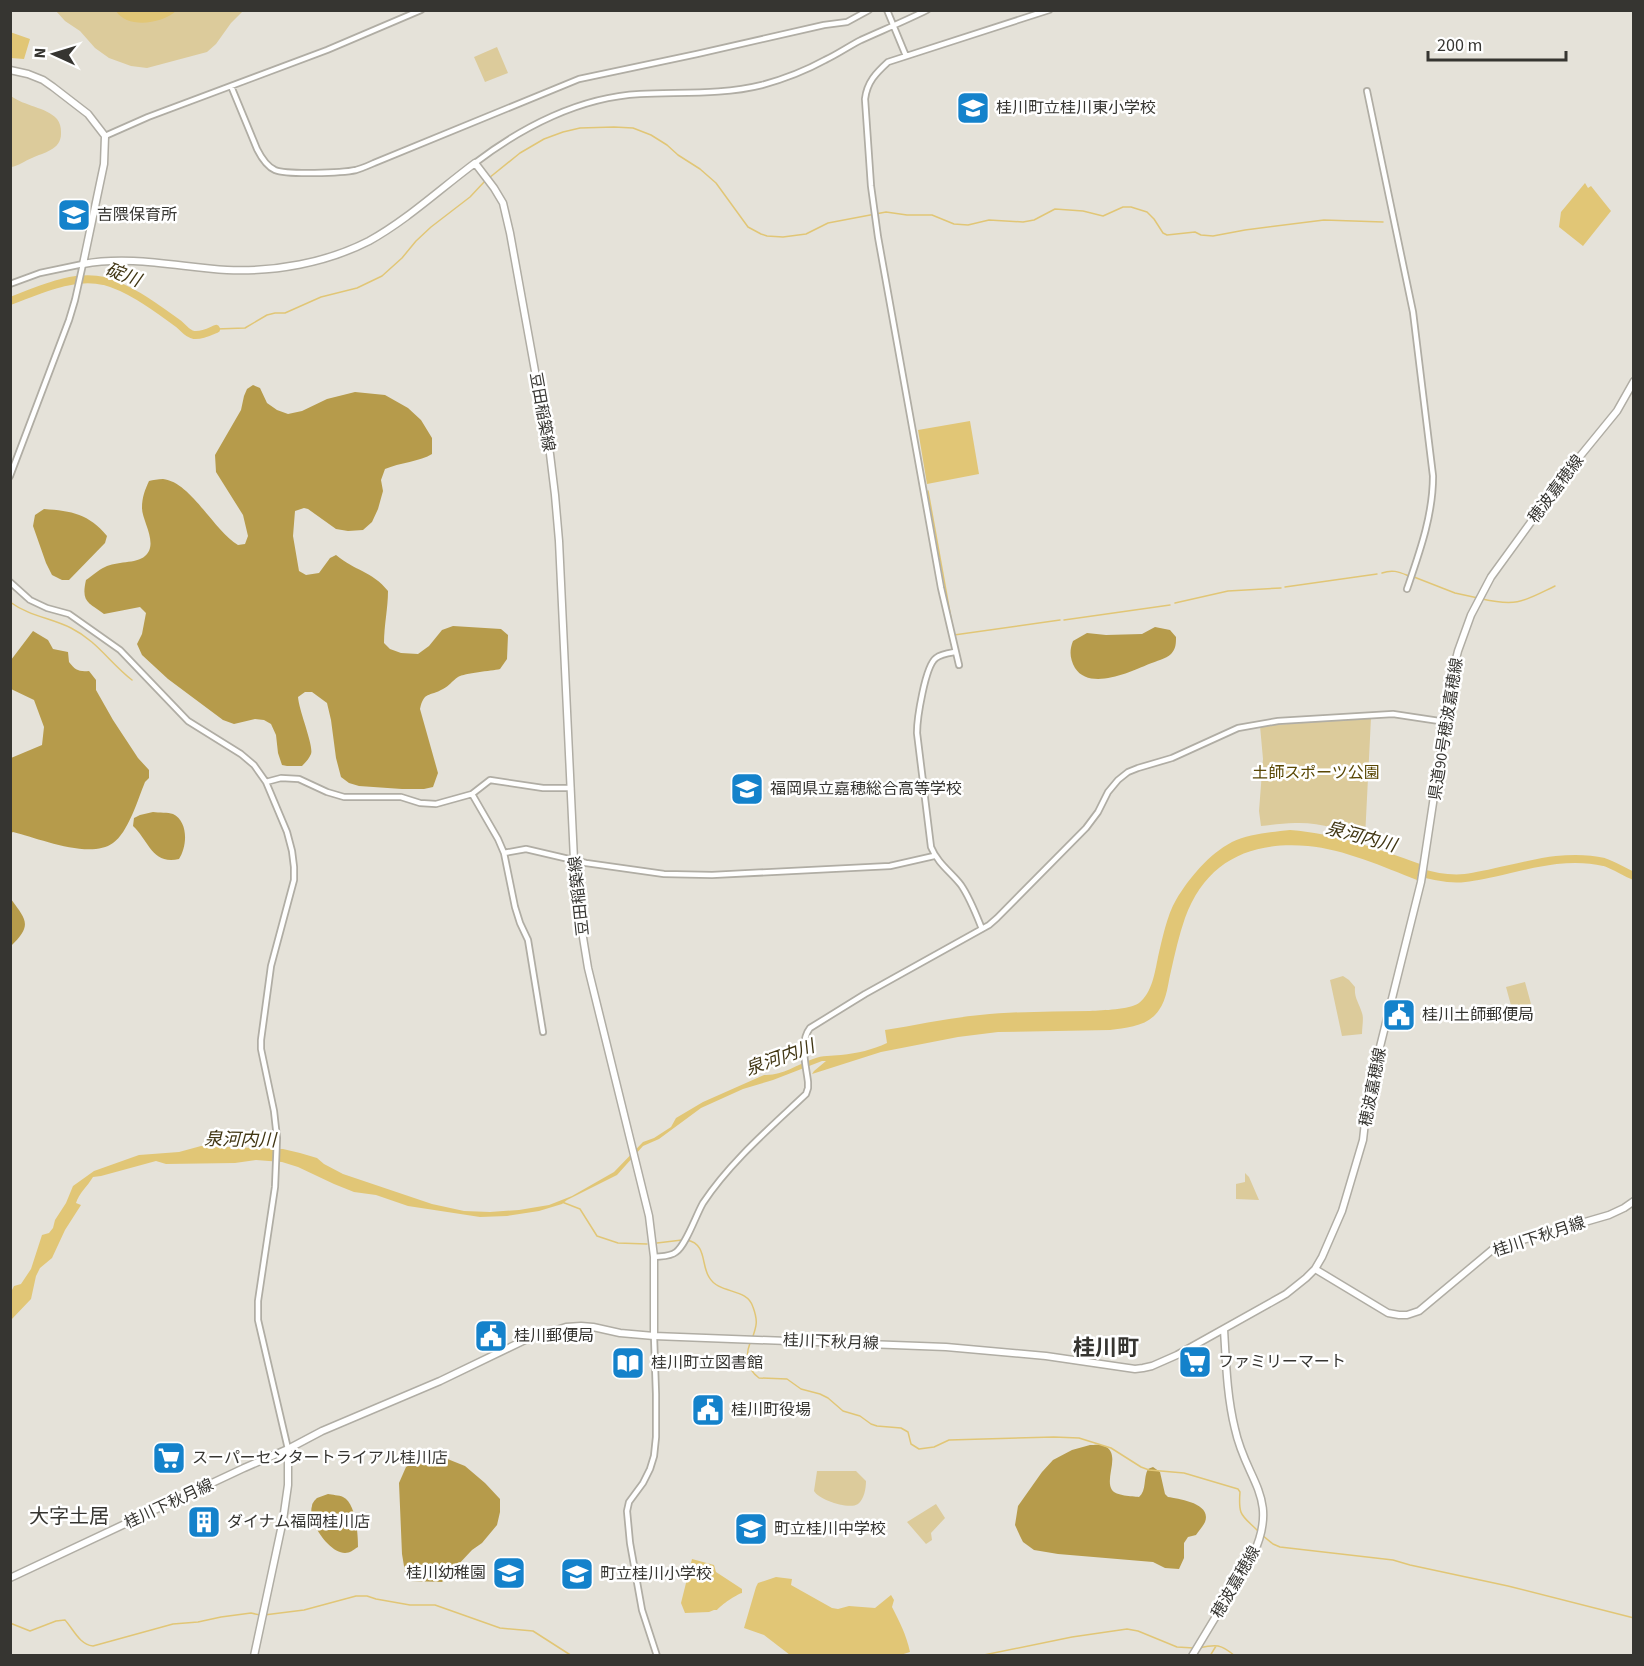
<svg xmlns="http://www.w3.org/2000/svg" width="1644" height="1666" viewBox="0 0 1644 1666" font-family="'Source Sans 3','Noto Sans JP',sans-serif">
	<rect width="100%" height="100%" fill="#e5e2d9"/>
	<path fill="#dccb9b" d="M56 11H243L231 23 216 44 207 52 147 68 131 66 109 58 95 48 80 31 65 21Z
		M497 47 508 73 485 82 474 57Z
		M11 96C24 106 46 107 57 119 60 123 61 127 61 132 62 150 44 152 32 158 24 161 19 166 11 167Z
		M1371 718 1365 838C1343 830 1319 822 1295 823 1284 823 1272 825 1261 826L1259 811 1263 759 1260 726Z
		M1343 976 1349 980 1355 987C1354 998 1359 1003 1362 1013 1364 1018 1362 1027 1362 1034L1342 1036 1330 980Z
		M1525 982 1531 1004 1512 1009 1506 987Z
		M1245 1173 1249 1177 1259 1200 1236 1199V1184L1245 1182Z
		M817 1471H856L866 1481C866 1489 864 1499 858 1504 849 1510 819 1500 814 1491Z
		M936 1504 945 1518 931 1533 932 1540 926 1544 907 1522Z"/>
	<path fill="#b69b4b" d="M253 385 260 388 267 403 277 410 288 414 302 411 327 399 355 392 385 395 408 408 421 420 432 438V454C421 461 399 463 385 469L381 480 383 491 378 509 372 522 363 530 348 531 336 529 308 509 304 508 295 511 293 536 299 571 306 575 319 573 330 558 336 555C355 571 372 571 388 591 388 608 384 625 384 643L390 649 401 653 418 654 429 646 442 630 453 626 501 629 508 635 507 659 500 669C491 671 465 673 458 677 452 681 449 686 443 689 429 697 424 691 420 709L438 773 433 787 424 789H402L359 786 349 783 341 777 336 758 331 720 327 703 312 692H305L298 697C299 711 314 746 311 754 309 759 305 763 302 766H287L282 765 278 753 276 735 271 724 264 720 255 719 234 724 223 720 168 679 142 655 137 644 142 634 146 613 140 607 104 614C88 602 81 602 86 580 92 576 98 570 105 567 116 561 136 564 145 556 159 544 142 521 142 508 142 497 145 490 149 481 153 480 158 479 163 479 191 482 214 531 238 545L245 544 248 536 243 515 216 472 215 455 241 410 244 396 247 389Z
		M44 509C72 511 89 514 107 536L105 543 69 580H62L52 575 46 563 33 526 35 515Z
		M1155 627 1170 630 1176 637C1176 643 1176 649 1171 654 1166 659 1156 661 1149 664 1130 672 1090 691 1075 668 1070 659 1069 651 1073 641L1087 633 1106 635 1142 634Z
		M33 631 48 640 53 649 68 652 69 662C75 670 79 672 89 671L96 680V690L113 720 138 758 149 770V778L145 782C138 799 128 833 113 843 90 860 38 838 13 832L11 833V758L42 745 44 727 34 700 11 689V660Z
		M153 812C159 813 168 812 173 814 189 822 187 847 179 859 152 865 149 841 133 826L134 818 140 815Z
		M11 899C27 921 32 925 11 946Z
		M1090 1445C1094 1445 1101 1444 1104 1446 1122 1453 1104 1478 1112 1490 1116 1496 1132 1496 1139 1497 1147 1490 1143 1478 1148 1469L1153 1467 1160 1472 1165 1494 1168 1497C1179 1499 1212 1503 1205 1522 1203 1526 1199 1531 1196 1535L1188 1537 1184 1543V1558L1179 1569 1165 1568 1153 1562 1058 1554 1034 1550 1023 1542 1020 1536 1015 1525 1018 1506 1042 1472 1053 1460 1072 1450Z
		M425 1457 445 1458 465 1466 485 1483 500 1499V1512L497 1525 482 1543 472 1550 442 1582 412 1581 405 1572 402 1554 399 1483 406 1467Z
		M328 1494C332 1495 339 1495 343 1497 356 1503 358 1534 358 1547 353 1550 350 1553 345 1553 329 1553 307 1521 312 1506 312 1503 315 1500 317 1498Z"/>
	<path fill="#e1c676" d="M116 11H176C162 24 127 29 116 11Z
		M10 32 30 39 24 59 11 58Z
		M1585 183 1588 188 1591 186 1611 211 1583 246 1559 227 1561 212Z
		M970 421 979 474 927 484 918 430Z
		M1290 830C1338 834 1375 848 1420 864L1417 880C1384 867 1343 849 1308 846 1250 841 1206 861 1185 918 1179 935 1175 953 1171 971 1168 983 1167 999 1159 1010 1149 1026 1127 1028 1110 1030L998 1032 958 1037 881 1052 812 1074 814 1071 826 1061H822L773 1080 743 1089 701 1108 659 1139 643 1146 617 1175 567 1200 562 1204 539 1211 507 1216 480 1217 408 1206 376 1195 354 1192 334 1184 298 1167 282 1162 256 1160 235 1163 166 1164 156 1161 101 1176 93 1177C87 1187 79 1193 76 1203L81 1205 65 1230 52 1258 40 1268 36 1276 31 1299 11 1320V1292L14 1286 21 1284 31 1269 42 1235 49 1233 53 1228 55 1220 66 1203 73 1186 94 1171 139 1155 179 1152 201 1146 283 1149 300 1153 317 1158 324 1164 343 1174 432 1204 464 1211 490 1212 519 1210 549 1205 572 1196 614 1172 643 1142 654 1138 671 1127 676 1118 703 1102 764 1075C782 1076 796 1065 813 1059 823 1055 831 1056 841 1055 858 1053 872 1050 887 1043L885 1030C917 1025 948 1018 980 1015 1017 1011 1053 1012 1090 1011 1103 1010 1129 1010 1139 1003 1152 993 1155 972 1158 957 1162 940 1167 915 1176 900 1189 878 1209 854 1232 842 1249 834 1272 832 1290 830Z
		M692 1559 714 1565 716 1572 742 1589V1593C737 1594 721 1605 717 1610H714L709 1612 685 1613 681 1603Z
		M776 1577 792 1579 791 1585 832 1608 838 1609 849 1606 875 1608 891 1595 894 1600 892 1607C900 1623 906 1634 910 1652L897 1656 790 1655 764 1635 744 1628 756 1587 758 1583Z"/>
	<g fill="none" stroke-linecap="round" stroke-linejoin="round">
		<path stroke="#e1c676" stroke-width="1.5" d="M489 178 520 153 544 139 563 132 580 128 614 127 633 128 651 135 667 145 678 155 700 169 716 183 748 227 761 234 767 236 783 237 806 234 828 223 886 212 907 215H932L954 224 968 225 989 220 1023 222 1034 220 1055 209 1083 211 1103 216 1123 207H1131L1147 212 1154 219 1163 233 1167 235 1195 232 1201 235 1213 236 1245 230 1324 220 1383 222
			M216 329 245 328 267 315 275 313H285L321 297 357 288 382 276 402 258 416 241 431 227 470 197 485 181
			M928 491 954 635 1060 620
			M1382 573C1393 569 1399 572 1409 576
			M1414 577 1455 593 1478 598
			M1285 587 1377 574
			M1482 599C1518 607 1524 601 1555 586
			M10 602C29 616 51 618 71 628 97 641 110 663 132 680
			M1175 603 1228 591 1281 588
			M1064 620 1170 605
			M562 1202 580 1209 597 1236 618 1243 647 1244
			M687 1240C707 1244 701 1265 709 1277 719 1295 747 1287 753 1307 758 1321 757 1325 752 1339
			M657 1243 682 1240
			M750 1343C745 1356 747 1369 759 1378L787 1379 801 1389 820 1394 828 1398 843 1411 860 1416 871 1424 877 1426 901 1428 908 1432 911 1444 919 1449 934 1447 949 1440 1054 1437 1079 1438 1111 1448 1141 1467 1149 1470 1184 1473 1238 1489 1240 1492C1238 1517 1242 1515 1259 1532
			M1262 1535 1273 1544 1280 1547 1393 1560 1410 1565 1508 1586 1634 1618
			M264 1615 304 1610 356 1596H367L376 1599 410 1605H435L500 1628 533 1631 572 1656
			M10 1623 30 1631 56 1621 65 1620C74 1630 79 1644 93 1646L173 1624 198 1622 221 1617 251 1613 260 1615
			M1199 1648C1216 1644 1221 1644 1235 1656
			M979 1656 1072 1637 1127 1629 1138 1631 1177 1647 1194 1648
			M1210 1656 1216 1646"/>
		<path stroke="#e1c676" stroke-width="8" d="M10 301C40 290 72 274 104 281 130 288 155 307 176 322 183 326 186 334 194 335 202 336 209 332 216 329
			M1415 871C1431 876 1448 880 1465 878 1511 872 1557 851 1604 862 1614 865 1624 872 1634 876"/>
		<g stroke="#b0ada4" stroke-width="8">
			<path id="minor" d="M887 10 906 56
				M231 86 257 149C261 157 266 166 275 170 287 175 342 173 356 170 362 168 368 166 374 163L579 79 697 54 824 25 847 22 869 10
				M1367 91 1413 312 1433 476C1433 515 1420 551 1407 589
				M105 136 148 117 327 50 421 10
				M475 163C522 127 580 97 640 94 681 92 722 95 762 85 784 79 805 71 825 60 838 54 849 46 861 40 883 30 905 21 927 10
				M10 284 40 273 83 264 75 300 69 320 10 476
				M10 582 30 600 47 608 69 614 120 650 188 721 241 754 254 765 266 782 287 832 292 851 294 867V880L271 966 261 1040V1049L274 1111 277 1138 275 1187 258 1301V1320L288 1449
				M955 652C949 653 941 654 936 658 925 666 917 719 917 733L931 847C938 864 951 872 961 885 970 898 976 914 982 929
				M959 665 941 588 878 237 871 186 865 99C867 82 876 73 888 62L1049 10
				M266 782 281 778 299 779 327 792 344 797H401L420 803 436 804 472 794 490 780 543 788H571
				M472 794 498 839 504 853 515 907 520 923 528 940 543 1032
				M504 853 526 849 586 863 664 874 712 875 890 866 934 856
				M654 1257C661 1256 670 1257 676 1252 686 1245 696 1215 703 1203 730 1162 770 1128 806 1094L808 1088V1082C806 1065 799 1042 810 1028L865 994 989 925 997 918 1086 828 1098 812 1108 792 1118 780 1128 772 1138 768 1172 758 1238 728 1278 721 1393 714 1446 722
				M654 1336 656 1394V1437L654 1456 650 1469 643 1483 629 1502 627 1511 630 1543 642 1610 657 1656"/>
		</g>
		<g stroke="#b0ada4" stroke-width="9">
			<path id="major" d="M10 70 28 74 43 80 53 87 88 114 105 136 104 164 83 264C131 255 179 267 227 270 275 272 326 263 369 241 407 220 440 189 475 163L494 188 503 203 510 233 550 454 555 495 559 541 574 860 579 913 588 968 649 1216 654 1257V1336
				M1315 1269 1388 1313 1399 1315H1407L1419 1311 1492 1250 1509 1244 1609 1215 1624 1208 1634 1201
				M10 1578 244 1468 288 1449 322 1431 440 1381 525 1340 566 1327 581 1326 593 1327 620 1333 654 1336 946 1347 1046 1356 1135 1369 1143 1368 1152 1366 1177 1355 1286 1294 1306 1278 1315 1269 1322 1257 1342 1211 1363 1140 1368 1095 1421 882 1453 671 1458 651 1471 615 1491 577 1568 471 1617 411 1634 381
				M254 1656 283 1520 288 1485V1449
				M1192 1656 1253 1555C1280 1497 1246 1481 1235 1429 1227 1397 1226 1363 1224 1329"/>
		</g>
		<use href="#minor" stroke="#fff" stroke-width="4.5"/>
		<use href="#major" stroke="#fff" stroke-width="6"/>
	</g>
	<defs>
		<g id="school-square" transform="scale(1.725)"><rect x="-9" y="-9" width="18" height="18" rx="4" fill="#1482cb" stroke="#fff"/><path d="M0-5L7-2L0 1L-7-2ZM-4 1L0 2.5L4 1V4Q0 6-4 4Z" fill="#fff"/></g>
		<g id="civic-square" transform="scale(1.725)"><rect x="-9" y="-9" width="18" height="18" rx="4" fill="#1482cb" stroke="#fff"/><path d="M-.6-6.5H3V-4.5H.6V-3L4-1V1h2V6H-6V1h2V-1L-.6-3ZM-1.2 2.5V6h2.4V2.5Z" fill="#fff"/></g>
		<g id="supermarket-square" transform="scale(1.725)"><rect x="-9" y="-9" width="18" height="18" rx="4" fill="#1482cb" stroke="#fff"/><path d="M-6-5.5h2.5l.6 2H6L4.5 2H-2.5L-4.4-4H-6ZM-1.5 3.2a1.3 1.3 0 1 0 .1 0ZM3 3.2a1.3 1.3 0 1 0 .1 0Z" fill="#fff"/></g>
		<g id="library-square" transform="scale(1.725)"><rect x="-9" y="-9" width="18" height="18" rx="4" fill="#1482cb" stroke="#fff"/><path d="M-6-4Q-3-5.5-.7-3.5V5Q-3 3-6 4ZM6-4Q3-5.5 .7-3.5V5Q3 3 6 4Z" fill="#fff"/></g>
		<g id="building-square" transform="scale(1.725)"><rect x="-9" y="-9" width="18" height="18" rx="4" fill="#1482cb" stroke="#fff"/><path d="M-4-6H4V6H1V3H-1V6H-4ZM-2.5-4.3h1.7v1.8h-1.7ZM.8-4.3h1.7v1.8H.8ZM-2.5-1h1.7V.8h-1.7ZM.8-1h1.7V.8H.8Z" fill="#fff"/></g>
	</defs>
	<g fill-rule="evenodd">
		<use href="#school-square" x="973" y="108"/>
		<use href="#school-square" x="74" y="215"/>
		<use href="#school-square" x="747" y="789"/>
		<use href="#civic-square" x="1399" y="1015"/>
		<use href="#civic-square" x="491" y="1336"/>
		<use href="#supermarket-square" x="1195" y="1362"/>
		<use href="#library-square" x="628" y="1363"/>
		<use href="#civic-square" x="708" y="1410"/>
		<use href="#supermarket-square" x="169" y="1458"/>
		<use href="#building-square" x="204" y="1522"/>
		<use href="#school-square" x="751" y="1529"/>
		<use href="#school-square" x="509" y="1573"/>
		<use href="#school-square" x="577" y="1574"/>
	</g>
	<g text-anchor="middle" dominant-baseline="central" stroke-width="5" stroke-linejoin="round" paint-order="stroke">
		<g font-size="16" fill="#363531" stroke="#fff" text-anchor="start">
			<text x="996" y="108">桂川町立桂川東小学校</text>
			<text x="97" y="215">吉隈保育所</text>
			<text x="770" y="789">福岡県立嘉穂総合高等学校</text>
			<text x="1422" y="1015">桂川土師郵便局</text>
			<text x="514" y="1336">桂川郵便局</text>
			<text x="1218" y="1362">ファミリーマート</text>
			<text x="651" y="1363">桂川町立図書館</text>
			<text x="731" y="1410">桂川町役場</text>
			<text x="192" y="1458">スーパーセンタートライアル桂川店</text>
			<text x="227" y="1522">ダイナム福岡桂川店</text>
			<text x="774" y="1529">町立桂川中学校</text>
			<text x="486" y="1573" text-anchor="end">桂川幼稚園</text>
			<text x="600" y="1574">町立桂川小学校</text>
		</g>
		<g font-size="16" fill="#363531" stroke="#fff">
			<text transform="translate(542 412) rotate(80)">豆田稲築線</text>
			<text transform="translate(1556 489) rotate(-53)">穂波嘉穂線</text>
			<text transform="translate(1446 729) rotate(-81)">県道90号穂波嘉穂線</text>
			<text transform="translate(579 896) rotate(-96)">豆田稲築線</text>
			<text transform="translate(1373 1087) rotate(-79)">穂波嘉穂線</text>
			<text transform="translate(1539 1237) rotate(-18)">桂川下秋月線</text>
			<text transform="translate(831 1342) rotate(2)">桂川下秋月線</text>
			<text transform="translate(169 1504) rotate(-25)">桂川下秋月線</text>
			<text transform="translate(1236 1582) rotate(-60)">穂波嘉穂線</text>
		</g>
		<g font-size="16" fill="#594704" stroke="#fff">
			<text x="1316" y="773">土師スポーツ公園</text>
		</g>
		<g font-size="18" font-style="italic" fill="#413613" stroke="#fff">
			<text transform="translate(123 275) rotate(21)">碇川</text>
			<text transform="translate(1361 837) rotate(15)">泉河内川</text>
			<text transform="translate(780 1058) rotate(-20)">泉河内川</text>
			<text transform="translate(240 1140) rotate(1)">泉河内川</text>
		</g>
		<g font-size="20" fill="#363531" stroke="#fff">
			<text x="69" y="1517">大字土居</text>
		</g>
		<g font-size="22" font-weight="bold" fill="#363531" stroke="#fff">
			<text x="1106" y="1348">桂川町</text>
		</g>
	</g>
	<rect width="1644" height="1666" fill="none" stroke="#363531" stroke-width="24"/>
	<g transform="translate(54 54) rotate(274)" stroke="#ffffff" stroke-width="4.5" paint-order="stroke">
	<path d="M0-4.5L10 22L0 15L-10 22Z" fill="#363531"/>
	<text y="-9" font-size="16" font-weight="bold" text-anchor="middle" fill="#363531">N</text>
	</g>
	<path d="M1428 51v9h138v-9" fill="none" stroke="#363531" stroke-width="3"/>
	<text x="1437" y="51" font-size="18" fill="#363531" stroke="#ffffff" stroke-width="4.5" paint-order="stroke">200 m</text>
</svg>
